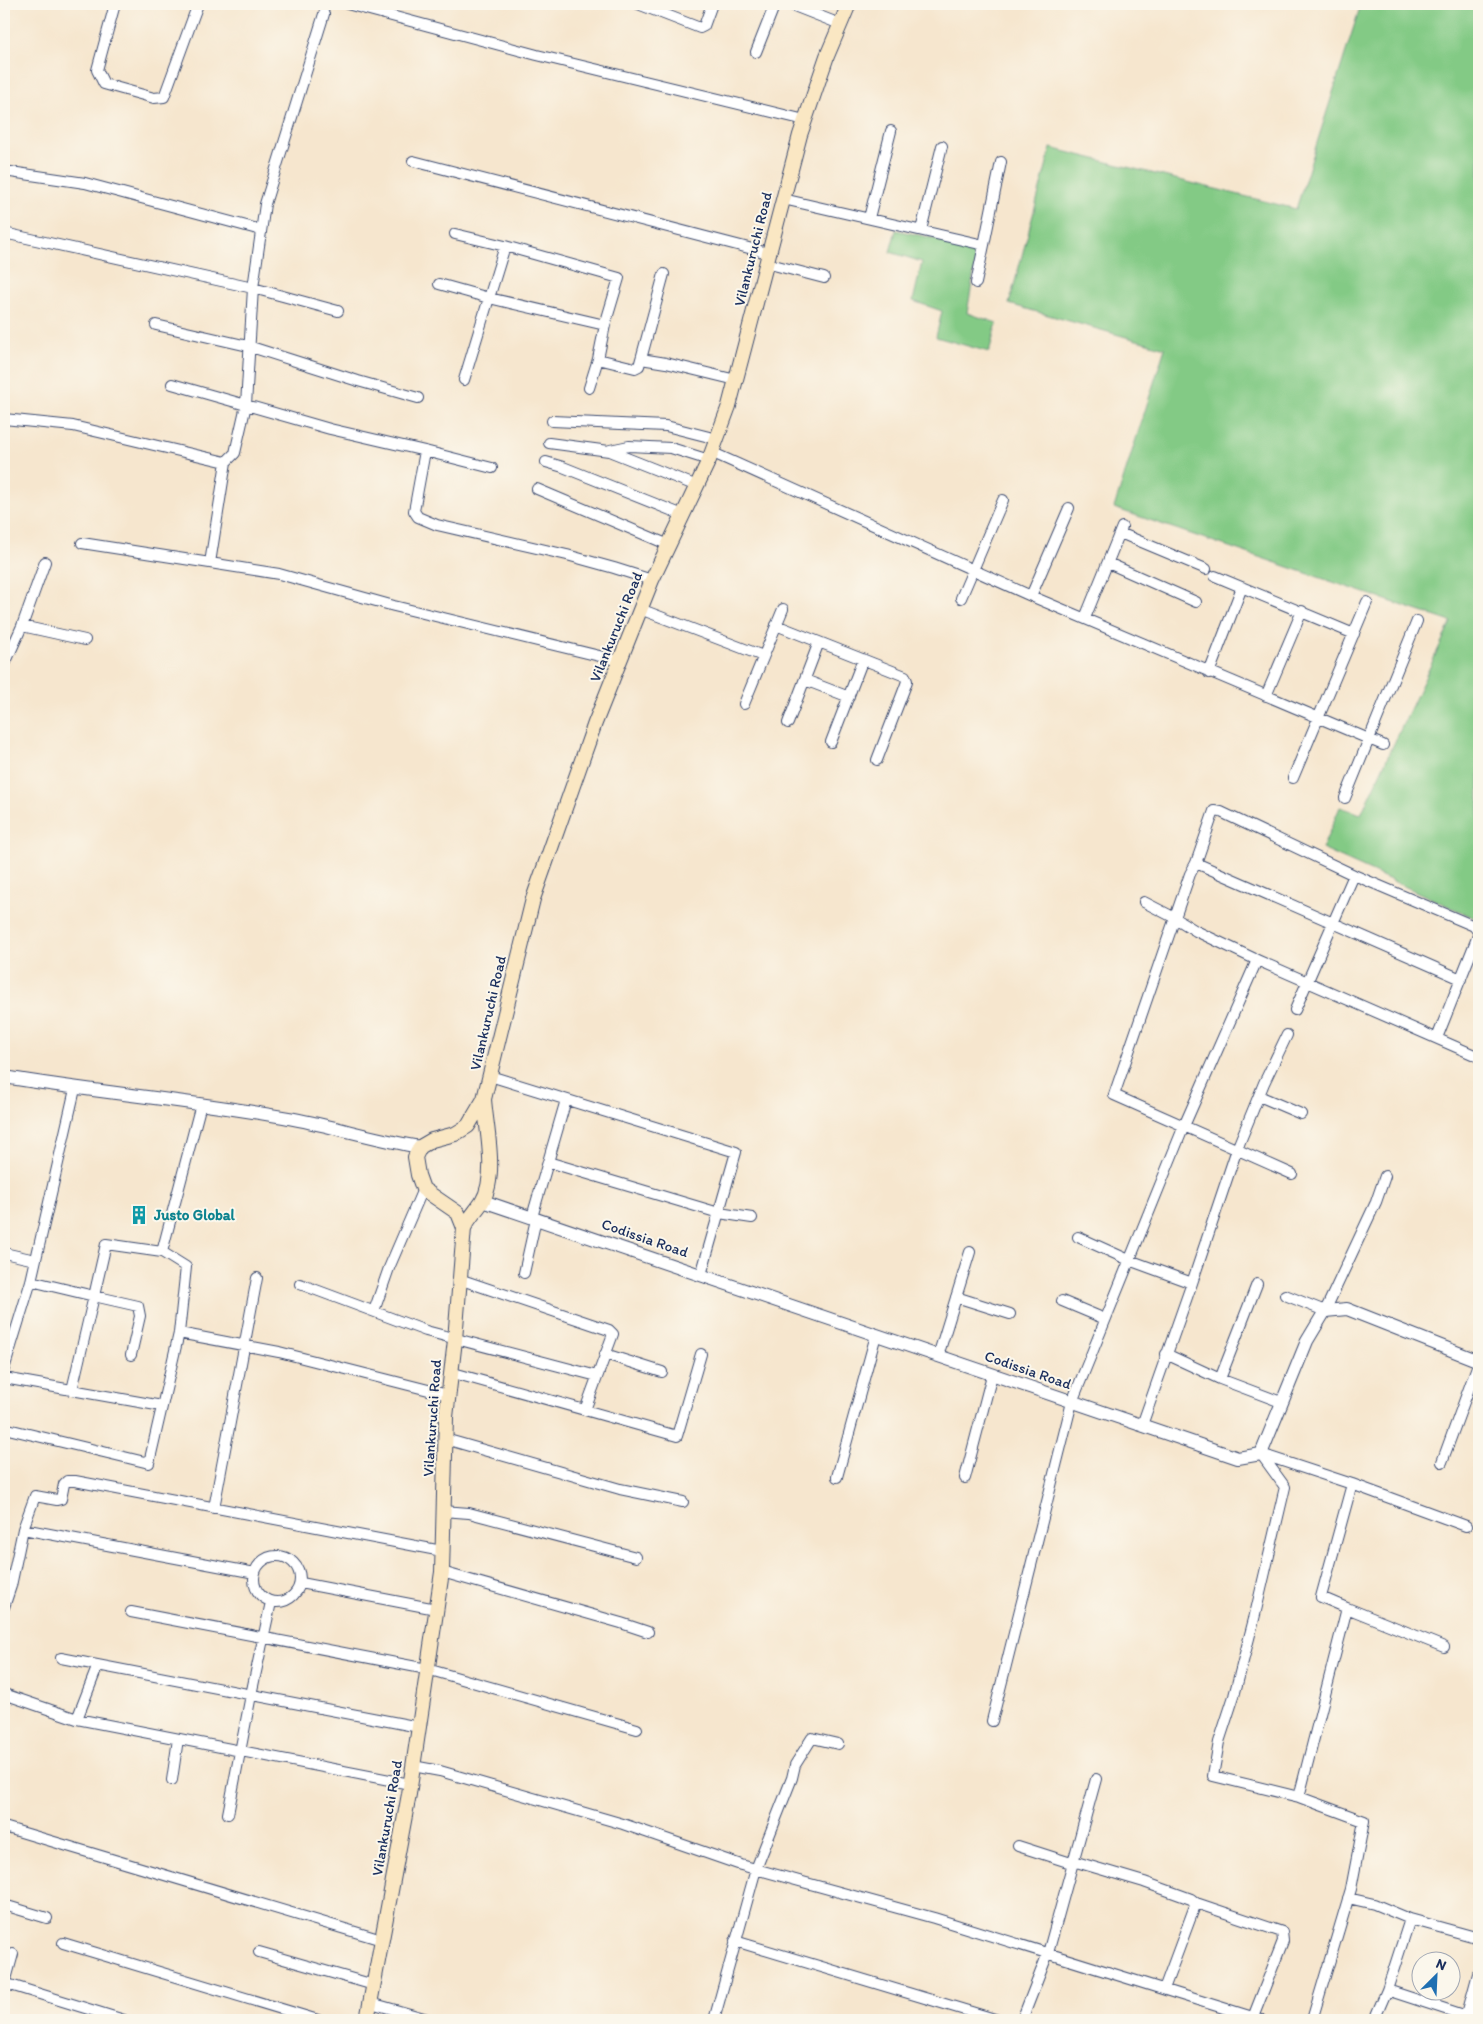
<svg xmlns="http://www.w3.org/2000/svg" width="1483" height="2024" viewBox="0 0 1483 2024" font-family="Itim,sans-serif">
	<rect width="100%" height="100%" fill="#fbf7ec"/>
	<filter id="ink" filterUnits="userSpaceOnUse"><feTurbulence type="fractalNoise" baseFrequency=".02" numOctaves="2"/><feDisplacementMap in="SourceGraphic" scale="10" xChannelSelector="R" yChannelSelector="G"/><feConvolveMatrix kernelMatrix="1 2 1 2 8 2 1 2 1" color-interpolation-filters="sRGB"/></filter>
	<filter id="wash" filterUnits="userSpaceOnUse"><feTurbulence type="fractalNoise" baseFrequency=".0096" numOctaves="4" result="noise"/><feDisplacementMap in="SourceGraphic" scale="20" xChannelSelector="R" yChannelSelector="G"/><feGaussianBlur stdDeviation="1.12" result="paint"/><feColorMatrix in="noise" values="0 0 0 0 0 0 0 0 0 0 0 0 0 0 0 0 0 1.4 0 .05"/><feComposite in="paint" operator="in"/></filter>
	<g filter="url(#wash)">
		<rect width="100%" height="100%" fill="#f6e6ce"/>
		<path fill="#83ca85" stroke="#4f7c72" d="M1361 4H1479V920L1322 849 1340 807 1361 814 1451 622 1114 508 1165 348 1009 304 1051 148 1296 209Z
			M896 230 978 248 967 313 997 323 989 352 936 337 942 311 913 301 922 262 890 252Z"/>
	</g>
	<g filter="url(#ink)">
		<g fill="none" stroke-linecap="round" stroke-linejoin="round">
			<g stroke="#3c4a6f" stroke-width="12">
				<path id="minor" d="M115 4 97 70 104 84 154 98 164 97 198 4
					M347 4 537 55 805 120
					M638 4 700 28 704 26 712 4
					M789 4 840 24
					M756 52 775 4
					M413 161 768 253
					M4 171 85 183 261 230
					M783 199 984 245 1001 162
					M869 218 891 131
					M921 230 942 146
					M4 233 253 288 338 311
					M455 234 505 246
					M766 263 824 278
					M976 283 984 245
					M439 284 489 298 464 380
					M156 325 248 346 358 381 418 398
					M605 325 619 278 505 246 489 298 605 325 598 359 635 368 639 366 641 359 666 363 736 380
					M641 359 664 274
					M172 384 246 405 253 288 265 204 324 14
					M589 388 598 359
					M4 419 73 426 226 462 210 563 279 574 394 606 620 661
					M552 421 666 426 717 439
					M549 443 609 451 697 486
					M610 450 629 446 671 448 709 460
					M425 451 492 468
					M711 452 1031 596 1383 745
					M226 462 235 453 246 405 330 429 425 451 414 511 418 517 437 525 567 555 614 568 652 580
					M546 462 563 467 683 515
					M537 489 669 545
					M1120 533 1206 569
					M82 543 210 563
					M1108 563 1196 602
					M1215 576 1354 634
					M1031 596 1069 508
					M961 598 1003 500
					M640 609 763 656
					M1085 618 1122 527
					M776 625 905 676 907 681 905 687 877 760
					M22 626 85 640
					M4 666 22 626 45 562
					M1209 673 1242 587
					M805 680 849 697
					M1266 696 1302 611
					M744 704 783 609
					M788 723 819 642
					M831 742 863 659
					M1293 778 1367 602
					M1345 798 1417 621
					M1196 863 1461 979
					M1144 902 1175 918 1196 931 1257 960
					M1295 1010 1354 875
					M490 1076 736 1152 701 1275
					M1259 1096 1301 1114
					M548 1162 719 1213 752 1218
					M1292 1174 1114 1095 1190 874 1196 863 1214 811 1221 812 1354 875 1474 926 1479 933 1437 1038
					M532 1217 566 1100
					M1078 1237 1129 1260 1192 1283
					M4 1253 35 1260
					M524 1273 536 1219
					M459 1279 609 1330 613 1334 585 1410
					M31 1281 94 1296 106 1244 162 1252
					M300 1284 426 1331 597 1376
					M1285 1295 1325 1311 1376 1202 1385 1176
					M956 1297 1010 1314
					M1062 1301 1105 1319
					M374 1311 389 1268 423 1189
					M179 1333 279 1352 448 1395
					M605 1354 662 1372
					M1166 1354 1220 1379 1281 1402
					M938 1356 970 1252
					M4 1369 31 1281 75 1089
					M450 1372 677 1436 701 1354
					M4 1378 162 1406
					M1220 1379 1257 1284
					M72 1390 94 1296 138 1306 140 1316 131 1355
					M1142 1425 1192 1283 1237 1149 1264 1083 1287 1035
					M4 1428 149 1463 179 1333 186 1267 162 1252 201 1104
					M445 1439 620 1489 683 1502
					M1261 1454 1285 1487 1254 1619 1234 1696 1219 1742 1213 1776 1299 1797 1364 1821 1351 1889 1312 2020
					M1261 1454 1352 1484 1466 1526
					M1442 1462 1479 1361
					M837 1477 876 1335
					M965 1478 992 1375
					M214 1508 257 1278
					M443 1511 469 1513 636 1557
					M254 1579a23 23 0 1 1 46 0a23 23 0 1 1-46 0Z
					M442 1572 621 1623 648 1632
					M255 1573 23 1529 35 1496 57 1500 61 1499 64 1484 67 1481H75L442 1551
					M301 1583 436 1609
					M4 1607 11 1586 23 1529
					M1347 1608 1444 1647
					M131 1612 427 1669 637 1729
					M61 1658 419 1727
					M4 1694 77 1719 410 1784
					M77 1719 98 1665
					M992 1721 1072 1402 1184 1126 1257 960 1479 1057
					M413 1766 440 1771 623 1824 741 1865 934 1918 1262 2020
					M172 1780 178 1739
					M1299 1797 1347 1608 1321 1597 1352 1484
					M228 1814 251 1695 271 1602
					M4 1827 382 1940
					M1018 1846 1071 1863 1073 1861 1144 1882 1191 1899 1196 1903 1282 1932 1283 1941 1252 2020
					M1348 1898 1374 1904 1410 1919 1479 1938
					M4 1905 47 1918
					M735 1941 998 2020
					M63 1943 318 2020
					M259 1952 374 1985
					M4 1983 124 2020
					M5 1983 13 1954
					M1164 1989 1196 1903
					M1387 1990 1479 2020
					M371 2003 431 2020
					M1467 2014 1479 1970
					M714 2020 756 1869 792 1778 795 1765 812 1738 838 1744
					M1022 2020 1048 1953 1096 1779
					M1374 2020 1387 1990 1410 1919"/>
			</g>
			<g stroke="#3c4a6f" stroke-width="14">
				<path id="tertiary" d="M4 1077C100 1093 198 1101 294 1119 336 1127 377 1140 420 1147
					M483 1201 1238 1458 1261 1454 1307 1341 1325 1311 1347 1309 1479 1361"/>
			</g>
			<g stroke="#3c4a6f" stroke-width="16">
				<path id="secondary" d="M464 1228C469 1218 476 1211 482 1202 498 1176 486 1128 484 1099
					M367 2020 409 1794 442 1572 446 1417 455 1340 464 1228 458 1213 423 1189 418 1175 415 1157 420 1147 432 1140 455 1134 468 1126 484 1099 533 899 595 723 652 580 709 460 729 406 800 135 827 56 849 4"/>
			</g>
			<use href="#minor" stroke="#fff" stroke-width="10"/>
			<use href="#tertiary" stroke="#fff" stroke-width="12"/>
			<use href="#secondary" stroke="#fae7c3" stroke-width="14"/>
		</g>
	</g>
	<defs>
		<g id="building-bare" transform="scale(1.5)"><path d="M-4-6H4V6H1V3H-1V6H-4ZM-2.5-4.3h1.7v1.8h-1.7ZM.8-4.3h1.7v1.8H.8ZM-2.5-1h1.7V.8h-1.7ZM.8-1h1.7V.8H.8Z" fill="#0f9aa8" stroke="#fbf7ec" stroke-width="2.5" paint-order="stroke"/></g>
	</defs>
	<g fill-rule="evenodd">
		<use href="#building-bare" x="139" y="1215"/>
	</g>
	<g text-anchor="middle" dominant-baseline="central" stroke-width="4" stroke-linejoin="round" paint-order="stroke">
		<g font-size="15" fill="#1b2f5e" stroke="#fbf7ec">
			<text transform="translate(753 249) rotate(-76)">Vilankuruchi Road</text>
			<text transform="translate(616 627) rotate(-68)">Vilankuruchi Road</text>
			<text transform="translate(488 1013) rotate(-77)">Vilankuruchi Road</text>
			<text transform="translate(645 1238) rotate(19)">Codissia Road</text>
			<text transform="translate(1028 1370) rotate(19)">Codissia Road</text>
			<text transform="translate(432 1418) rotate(-86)">Vilankuruchi Road</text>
			<text transform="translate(387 1818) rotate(-80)">Vilankuruchi Road</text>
		</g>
		<g font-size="15" font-weight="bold" fill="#0d838f" stroke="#fbf7ec" text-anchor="start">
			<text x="154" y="1215">Justo Global</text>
		</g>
	</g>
	<rect width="1483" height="2024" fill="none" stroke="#fbf7ec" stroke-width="20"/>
	<g transform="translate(1436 1976) rotate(24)"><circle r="24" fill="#fbf7ec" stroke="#a1a7b3"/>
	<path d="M0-4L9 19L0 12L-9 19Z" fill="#1f6fb2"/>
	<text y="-8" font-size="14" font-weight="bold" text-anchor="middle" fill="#1b2f5e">N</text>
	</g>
</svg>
